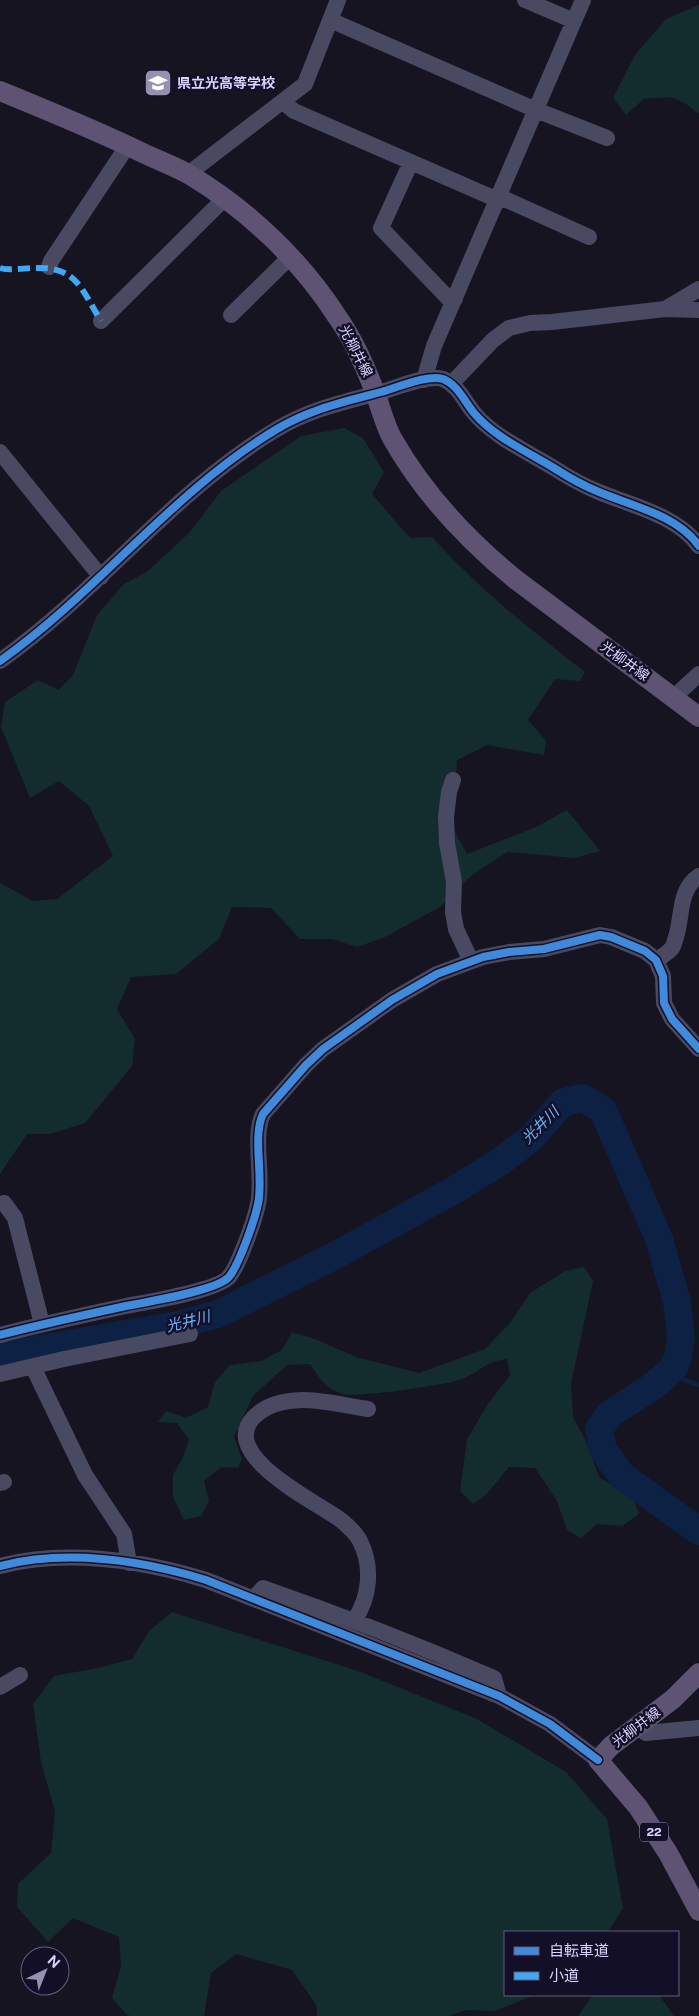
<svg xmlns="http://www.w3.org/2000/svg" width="699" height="2016" viewBox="0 0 699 2016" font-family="'Public Sans','Noto Sans JP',sans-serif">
	<rect width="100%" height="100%" fill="#161421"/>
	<path fill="#132c2d" d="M699 5V114L686 104 671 97 644 99 626 115 613 98 635 55 666 19Z
		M344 428 363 438 384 472 372 494 410 538 432 537C478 588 531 630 585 672L580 681 555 679 528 720 546 741 544 755 487 745 457 760 453 828 467 854 536 827 567 810 600 851 574 858 507 852 471 876 440 907 385 937 357 947 332 939H300L271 908 232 907 219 939 176 974 131 977 117 1009 135 1039 132 1066 85 1123 50 1134H27L0 1174V883L33 901 57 899 113 856 89 806 59 781 30 798 1 727 5 702 38 680 59 690 73 675 97 615 124 584 148 571 190 532 221 491 301 436Z
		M584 1267 593 1281 571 1384 573 1417 585 1439 599 1477 633 1498 639 1514 622 1526 597 1524 581 1538 567 1530 557 1501 535 1468 509 1467 487 1494 473 1504 460 1491 467 1439 488 1404 510 1375 507 1359C486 1361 480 1372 462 1379 447 1385 357 1398 343 1394 325 1388 320 1379 310 1364L287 1365 253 1396 234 1437 242 1459 238 1468 221 1467 204 1481 209 1501 201 1516 184 1520 173 1497V1475L183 1457 189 1440 177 1423 158 1422 166 1411 186 1418 208 1407 215 1382 230 1365 261 1361 282 1350 292 1332 315 1339 356 1357 419 1373 485 1349 510 1323 530 1293 565 1271Z
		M172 1612 358 1671 475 1718 566 1772 607 1819 623 1908 608 1932H505V1995H535L495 2011 466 2010 448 2016H317V2006L292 1970 236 1954 211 1973 204 2016H131L127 2015 112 1998 121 1966 119 1937 73 1918 48 1942 17 1907 18 1884 51 1853 55 1812 41 1762 33 1704 54 1676 98 1668 132 1659 149 1631Z
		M600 1995H659L674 2016H578L591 1997Z"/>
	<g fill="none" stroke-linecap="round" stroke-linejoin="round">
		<path stroke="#0d2144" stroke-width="4.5" d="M673 1369 684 1380 699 1385"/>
		<path stroke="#0d2144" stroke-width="28" d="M0 1356 177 1325 218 1314 336 1255 456 1189 501 1161 530 1139 563 1102 583 1098 603 1110 659 1239 677 1302 681 1337 678 1357 673 1369 653 1386 610 1414 599 1429 603 1450 622 1476 699 1531"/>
		<path stroke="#4a4962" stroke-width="16" d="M525 0 574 21
			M330 20 536 110 607 138
			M283 102 294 111 498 200H507L589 237
			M411 162 381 228 447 297 455 299
			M188 174 305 84 338 0
			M49 267 51 261 128 145
			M667 308 699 289
			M231 315 290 257
			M101 321 225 198
			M424 380 434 346 583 0
			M452 383 493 340 509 328 530 323 552 322 665 309 699 310
			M0 452 101 577
			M0 661C99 591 173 491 277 429 310 409 344 402 381 392 396 388 428 374 443 379 458 385 464 401 474 413 494 437 528 452 554 468 568 477 584 486 599 492 632 506 677 515 699 546
			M674 697 699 674
			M453 780 449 792 446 817 447 843 454 882 453 912 456 929 471 961
			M656 960C661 957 668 953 672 948 674 945 675 940 676 937 683 915 678 890 699 876
			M4 1203 15 1218 42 1324
			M0 1335C42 1324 84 1315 126 1306 147 1302 214 1291 228 1278 238 1268 255 1219 258 1204 264 1177 252 1137 263 1114L306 1065 323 1049 392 1000 437 974 483 957 509 952 544 949 600 935 611 937 645 951 656 960 663 976 664 1003 672 1019 699 1049
			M33 1367 85 1475 124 1534 129 1563
			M0 1374 64 1359 190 1334
			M0 1483 4 1482
			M0 1566C67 1549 140 1560 206 1580L499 1696 550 1724 598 1760
			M254 1598 263 1588C341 1615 418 1645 494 1678L499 1696
			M354 1621C370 1597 373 1567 360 1541 357 1535 348 1526 342 1521 321 1504 216 1456 254 1417 283 1388 333 1404 368 1409
			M0 1687 20 1675
			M637 1727 646 1733 699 1728"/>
		<path stroke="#5e5373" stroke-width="20" d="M0 91C49 111 98 131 145 154 160 161 176 167 190 175 248 210 301 260 338 318 355 342 366 368 376 395 381 409 385 425 392 438 423 493 466 539 515 579L699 717
			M699 1673 673 1699 611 1746 598 1760 638 1807 668 1853 699 1911"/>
		<path stroke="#3fa9f5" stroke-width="6" stroke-dasharray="12 6" stroke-linecap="butt" d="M0 268C10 271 24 268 34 268 77 266 81 289 101 321"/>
		<g stroke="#130f26" stroke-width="11">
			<path id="cycleway" d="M0 661C99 591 173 491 277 429 310 409 344 402 381 392 396 388 428 374 443 379 458 385 464 401 474 413 494 437 528 452 554 468 568 477 584 486 599 492 632 506 677 515 699 546
				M0 1335C42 1324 84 1315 126 1306 147 1302 214 1291 228 1278 238 1268 255 1219 258 1204 264 1177 252 1137 263 1114L306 1065 323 1049 392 1000 437 974 483 957 509 952 544 949 600 935 611 937 645 951 656 960 663 976 664 1003 672 1019 699 1049
				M0 1566C67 1549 140 1560 206 1580L499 1696 550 1724 598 1760"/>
		</g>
		<use href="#cycleway" stroke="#408adc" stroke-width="8"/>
	</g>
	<defs>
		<g id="school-square" transform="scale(1.4375)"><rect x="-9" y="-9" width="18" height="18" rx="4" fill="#9591b1" stroke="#130f26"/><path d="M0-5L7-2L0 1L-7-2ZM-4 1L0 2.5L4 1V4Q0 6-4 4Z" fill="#fff"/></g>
	</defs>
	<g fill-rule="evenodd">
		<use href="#school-square" x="158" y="83"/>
	</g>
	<g text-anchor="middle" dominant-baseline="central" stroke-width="5" stroke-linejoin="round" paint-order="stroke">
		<rect fill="#130f26" stroke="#9e99be" stroke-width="1" x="640" y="1822.5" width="28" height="19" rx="4"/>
		<g font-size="12" font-weight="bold" fill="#d9d4ff">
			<text x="654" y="1832">22</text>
		</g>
		<g font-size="14" font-weight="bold" fill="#d9d4ff" stroke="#130f26" text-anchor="start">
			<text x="177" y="83">県立光高等学校</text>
		</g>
		<g font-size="14" fill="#d9d4ff" stroke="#130f26">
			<text transform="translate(356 351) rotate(63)">光柳井線</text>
			<text transform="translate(625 661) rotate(36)">光柳井線</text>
			<text transform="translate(636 1727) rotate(-37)">光柳井線</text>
		</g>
		<g font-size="15" font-style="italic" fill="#62b6ff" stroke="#130f26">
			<text transform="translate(540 1125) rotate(-45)">光井川</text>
			<text transform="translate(188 1321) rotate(-14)">光井川</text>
		</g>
	</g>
	<rect x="504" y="1931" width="175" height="65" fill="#130f26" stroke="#625e7d"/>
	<rect x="514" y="1947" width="25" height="8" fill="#408adc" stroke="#625e7d"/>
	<text x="549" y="1956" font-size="15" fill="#d9d4ff">自転車道</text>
	<rect x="514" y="1972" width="25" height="8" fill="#3fa9f5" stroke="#625e7d"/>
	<text x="549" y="1981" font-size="15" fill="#d9d4ff">小道</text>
	<g transform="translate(45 1971) rotate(43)"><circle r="24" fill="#130f26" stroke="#625e7d"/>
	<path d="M0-4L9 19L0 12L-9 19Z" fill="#9591b1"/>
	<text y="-8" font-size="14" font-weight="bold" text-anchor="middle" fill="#d9d4ff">N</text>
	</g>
</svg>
